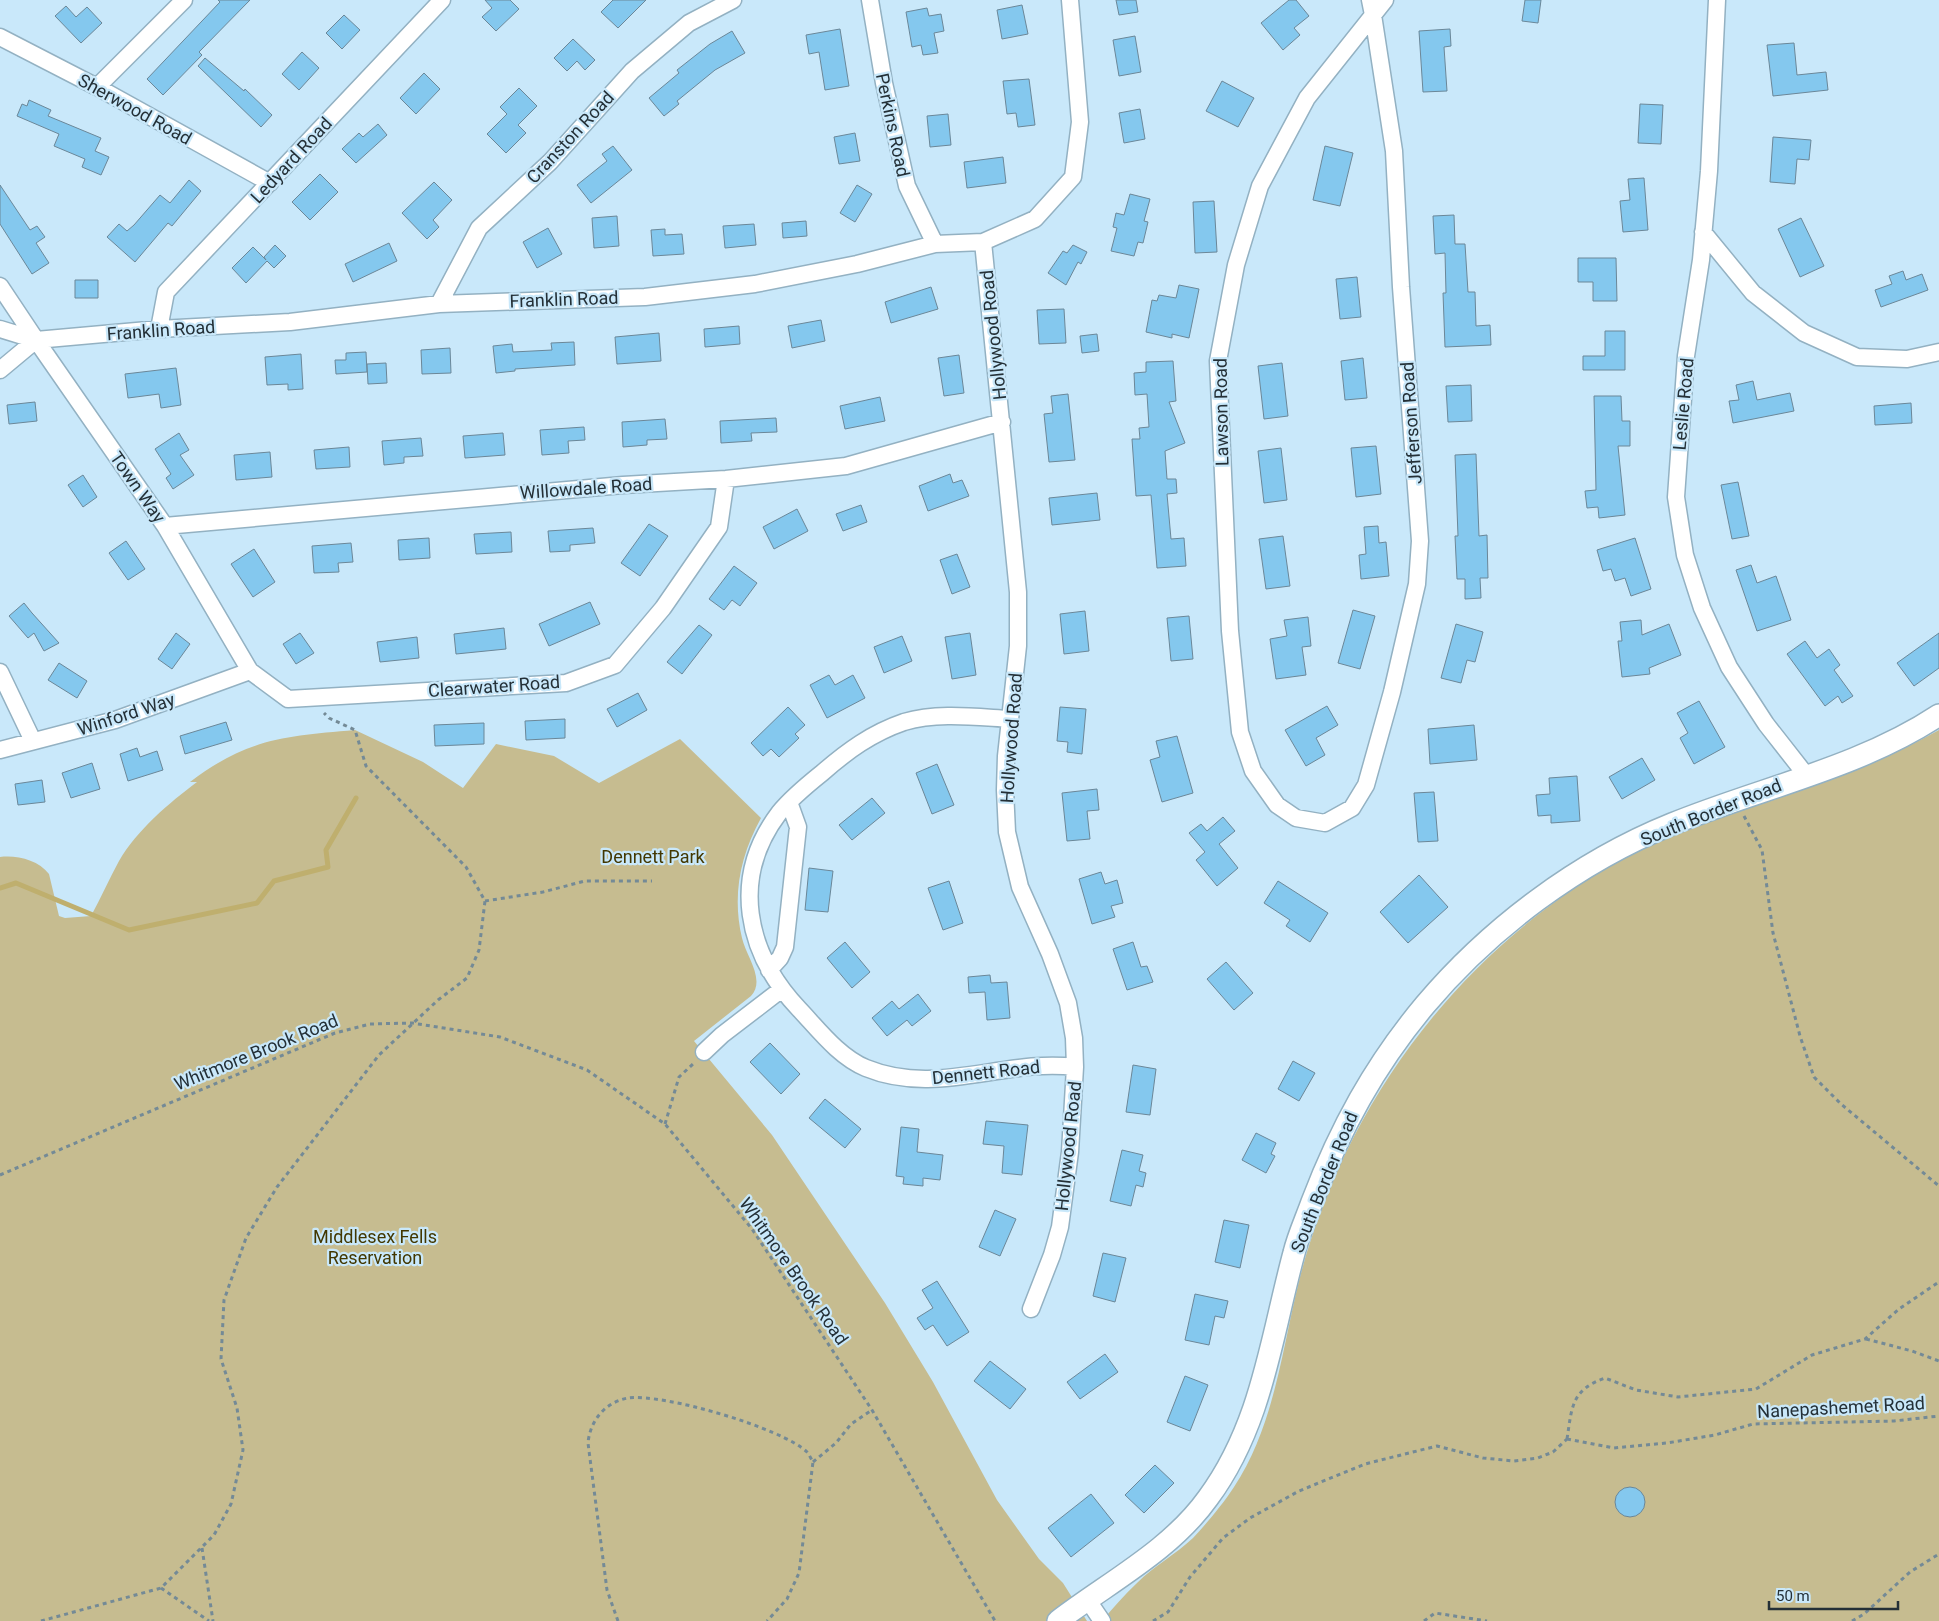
<svg xmlns="http://www.w3.org/2000/svg" width="1939" height="1621" viewBox="0 0 1939 1621" font-family="Roboto,sans-serif">
	<rect width="100%" height="100%" fill="#c9e8fa"/>
	<path fill="#c6bc90" d="M355 730 423 762 463 788 496 744 554 756 599 783 680 739 761 818C740 856 732 896 742 938 746 956 766 980 751 996L694 1041 772 1135 885 1303 933 1382 997 1500 1039 1559 1063 1583 1087 1621H0V857C17 855 38 860 49 874L59 916 65 918 91 916C101 898 109 879 119 861 137 830 169 803 197 782H190C248 738 286 736 355 730Z
		M1939 730V1621H1102C1113 1608 1124 1595 1137 1583 1154 1566 1176 1554 1193 1538 1207 1523 1223 1504 1234 1487 1275 1425 1282 1348 1300 1277 1338 1132 1424 1001 1544 910 1563 896 1582 881 1602 869 1633 850 1670 837 1704 824 1783 795 1865 772 1939 730Z"/>
	<g fill="none" stroke-linecap="round" stroke-linejoin="round">
		<path stroke="#bfaf6e" stroke-width="5" d="M0 888 16 883 129 930 257 903 274 881 328 867 326 850 356 798"/>
	</g>
	<path fill="#84c8ee" stroke="#6b8798" d="M218 0H250L199 52 202 55 163 95 147 79 220 2Z
		M485 0H510L519 9 496 31 482 17 492 8Z
		M613 0H646L618 28 601 12Z
		M1116 0H1136L1138 12 1119 15Z
		M1289 0H1296L1309 16 1294 28 1300 35 1283 50 1261 23Z
		M1525 0H1541L1538 23 1522 21Z
		M1022 5 1028 34 1002 39 997 10Z
		M66 6 76 17 87 7 102 23 81 43 55 16Z
		M927 8 929 16 941 14 944 31 934 33 938 53 923 55 921 45 912 47 906 12Z
		M344 15 360 30 342 49 326 33Z
		M840 29 849 86 825 90 819 52 809 54 806 35Z
		M1450 29 1451 46 1444 47 1447 91 1423 92 1419 31Z
		M732 31 745 53 715 70 677 101 679 104 664 116 649 98 679 73 677 70 710 44Z
		M1135 36 1141 72 1119 76 1113 40Z
		M573 39 595 60 585 70 577 61 567 71 554 58Z
		M1794 43 1797 75 1826 72 1828 90 1773 96 1767 45Z
		M302 52 319 68 299 90 282 74Z
		M205 58 244 91 245 89 272 115 261 127 198 66Z
		M424 73 440 89 416 114 400 98Z
		M1029 79 1035 125 1018 127 1016 113 1007 114 1003 81Z
		M1222 81 1254 98 1238 127 1206 111Z
		M519 88 537 106 518 125 526 133 506 153 487 134 507 114 500 107Z
		M29 100 51 110 48 116 101 138 95 151 109 157 101 175 82 167 85 159 54 146 59 134 17 116 22 104 27 106Z
		M1640 104 1663 105 1661 144 1638 143Z
		M1140 109 1145 139 1124 143 1119 113Z
		M948 114 951 145 930 147 927 116Z
		M378 124 387 135 356 163 342 149 359 133 363 137Z
		M855 133 860 161 839 164 834 137Z
		M1773 137 1811 140 1809 160 1797 159 1795 184 1770 182Z
		M613 146 632 170 591 203 577 185 607 161 602 154Z
		M1325 146 1353 153 1340 206 1313 200Z
		M1003 157 1006 183 967 188 964 162Z
		M320 174 338 192 310 220 292 202Z
		M1644 178 1648 230 1623 232 1620 201 1630 200 1628 179Z
		M189 180 201 191 172 226 168 223 135 262 107 237 119 224 127 231 134 225 160 195 170 203Z
		M434 182 452 200 433 220 439 227 427 239 402 213Z
		M0 185 30 230 37 226 45 237 36 243 49 263 32 274 0 224Z
		M857 185 872 194 855 222 840 213Z
		M1130 194 1150 199 1144 221 1148 222 1143 243 1138 242 1134 256 1111 251 1117 228 1113 227 1116 213 1124 215Z
		M1214 201 1217 252 1195 253 1193 202Z
		M1454 215 1455 244H1465L1468 292H1475L1476 326 1490 325 1491 345 1445 347 1443 293H1446L1445 253 1435 254 1433 216Z
		M617 216 619 246 594 248 592 218Z
		M1801 218 1824 266 1800 277 1778 229Z
		M806 221 807 236 783 238 782 223Z
		M754 224 756 245 725 248 723 226Z
		M548 228 562 254 537 268 523 242Z
		M665 229V235L682 234 684 254 653 256 651 230Z
		M389 243 397 261 353 282 345 264Z
		M275 245 286 256 274 268 267 261 246 283 232 268 253 247 266 260 264 257Z
		M1073 245 1087 252 1081 264 1078 262 1066 285 1048 273 1063 251 1067 253Z
		M1578 258H1616L1617 301H1593V282H1578Z
		M1903 271 1906 280 1922 274 1928 290 1881 307 1875 290 1892 284 1889 276Z
		M1357 277 1361 317 1340 319 1336 279Z
		M75 280H98V298H75Z
		M1179 285 1199 289 1189 338 1172 334V338L1146 332 1152 300 1157 301 1159 295 1176 298Z
		M931 287 938 309 891 323 885 302Z
		M1064 309 1066 343 1039 344 1037 310Z
		M821 320 825 341 792 348 788 326Z
		M739 326 740 344 705 347 704 329Z
		M1605 331H1625V370H1583V356H1605Z
		M659 333 661 361 617 364 615 337Z
		M1097 334 1099 351 1082 353 1080 336Z
		M574 342 575 365 515 369V371L496 373 493 346 512 344 513 352 552 350 551 343Z
		M450 348 451 373 422 374 421 350Z
		M366 352 367 372 336 374 335 360H346V353Z
		M301 354 303 389 288 390V384L267 385 265 357Z
		M959 355 964 393 944 396 938 358Z
		M1363 358 1367 398 1345 400 1341 361Z
		M1173 361 1176 401 1169 402 1185 443 1165 451 1167 479H1176L1177 493 1167 494 1171 539 1184 538 1186 566 1157 568 1151 495 1136 496 1132 439H1140L1139 428 1149 427 1147 394 1135 395 1134 373 1146 372V362Z
		M386 363 387 383 368 384 367 364Z
		M1282 363 1288 416 1264 419 1258 366Z
		M176 368 181 405 161 408 159 394 128 398 125 374Z
		M1753 381 1757 400 1790 393 1794 411 1733 423 1729 401 1739 400 1736 385Z
		M1471 385 1472 421 1448 422 1446 386Z
		M1068 394 1075 460 1049 462 1044 414 1053 413 1051 396Z
		M1594 396H1621L1622 421H1630V446H1618L1625 515 1599 518 1598 507 1587 508 1585 491 1596 490Z
		M880 397 885 421 845 429 840 406Z
		M35 402 37 421 9 424 7 405Z
		M1911 403 1912 423 1875 425 1874 406Z
		M776 418 777 432 751 433 752 441 721 443 720 421Z
		M665 419 667 439 647 440V445L623 447 622 422Z
		M584 427 585 440 568 441 569 453 542 455 540 430Z
		M179 433 189 450 180 455 194 475 173 489 166 478 171 474 155 449Z
		M503 433 505 455 465 458 463 436Z
		M421 438 423 456 404 457V463L384 465 382 441Z
		M1376 446 1381 494 1356 497 1351 448Z
		M349 447 350 467 316 469 314 450Z
		M1281 448 1287 500 1264 503 1258 451Z
		M270 452 272 477 236 480 234 455Z
		M1476 454 1479 536 1487 535 1488 578H1480L1481 598 1465 599V579H1457L1455 536H1458L1455 455Z
		M950 474 953 483 962 480 969 496 928 511 919 486Z
		M83 475 97 497 83 507 68 485Z
		M1738 482 1749 536 1732 539 1721 485Z
		M1097 493 1100 520 1052 525 1049 498Z
		M861 505 867 522 843 531 836 514Z
		M797 509 808 531 774 549 763 527Z
		M649 524 668 536 640 576 621 563Z
		M1378 526 1379 543 1386 542 1389 576 1361 579 1359 555 1366 554 1364 527Z
		M593 528 595 543 570 545V551L550 552 548 531Z
		M511 532 512 552 476 554 474 534Z
		M1283 536 1290 586 1266 589 1259 539Z
		M429 538 430 558 399 560 398 540Z
		M1635 538 1651 589 1631 596 1625 578 1615 581 1611 569 1603 571 1597 550Z
		M126 541 145 569 128 580 109 553Z
		M351 543 353 562 338 563 339 572 314 573 312 546Z
		M254 549 275 582 253 597 231 564Z
		M957 554 970 587 952 594 940 560Z
		M1751 565 1757 583 1776 576 1791 620 1757 631 1736 570Z
		M734 566 757 583 740 606 732 600 724 610 709 599Z
		M590 602 600 624 549 646 539 624Z
		M24 603 32 613 59 643 44 651 34 633 28 638 9 616Z
		M1353 610 1375 616 1360 669 1338 663Z
		M1085 611 1089 651 1064 654 1060 614Z
		M1189 616 1193 659 1171 661 1167 618Z
		M1308 617 1311 646 1302 647 1306 675 1276 679 1270 639 1287 636 1284 620Z
		M1641 620 1642 635 1669 624 1681 655 1649 668 1650 674 1622 677 1618 641H1622L1620 622Z
		M1456 624 1483 632 1475 662 1467 660 1461 683 1441 678Z
		M699 625 712 635 682 674 667 662Z
		M504 628 506 649 456 654 454 634Z
		M176 633 190 644 172 669 158 659Z
		M300 633 314 653 296 664 283 644Z
		M970 633 976 675 952 679 945 637Z
		M1939 633V668L1914 686 1897 663Z
		M902 636 912 661 884 673 874 647Z
		M417 637 419 658 380 662 377 642Z
		M1805 641 1817 658 1829 649 1840 665 1834 670 1853 696 1842 703 1838 696 1825 706 1787 654Z
		M59 663 87 681 77 698 48 680Z
		M829 675 835 685 853 675 865 698 827 718 810 685Z
		M638 693 647 710 617 727 607 709Z
		M1699 701 1725 747 1694 764 1680 738 1688 733 1677 713Z
		M1327 706 1338 725 1316 738 1325 755 1306 766 1285 730Z
		M788 707 805 725 795 734 799 738 779 757 771 749 763 756 751 743Z
		M1060 707 1086 709 1082 754 1067 752 1068 742 1057 741Z
		M565 719V738L526 740 525 721Z
		M226 722 232 740 185 754 180 736Z
		M484 723V744L435 746 434 725Z
		M1474 725 1477 760 1430 764 1428 729Z
		M1177 736 1193 793 1162 802 1150 760 1160 757 1156 741Z
		M137 748 140 757 157 751 163 770 128 781 120 754Z
		M1642 758 1655 780 1622 799 1609 777Z
		M92 763 100 789 71 798 62 773Z
		M937 764 954 805 932 814 916 773Z
		M1577 776 1580 821 1551 823V815L1538 816 1536 795 1550 794 1549 778Z
		M42 780 45 802 18 805 15 784Z
		M1097 789 1099 810 1087 811 1090 839 1067 841 1062 793Z
		M1434 792 1438 841 1418 842 1414 793Z
		M872 798 885 813 852 840 839 825Z
		M1223 817 1235 831 1219 844 1238 868 1217 886 1196 860 1205 852 1189 833 1201 824 1207 831Z
		M809 868 833 871 828 912 805 910Z
		M1101 872 1105 884 1117 880 1123 903 1111 906 1115 917 1092 924 1079 879Z
		M1419 875 1448 907 1408 943 1380 912Z
		M949 881 963 923 943 930 928 888Z
		M1278 881 1328 913 1310 942 1286 926 1290 920 1264 903Z
		M845 942 870 972 852 988 827 958Z
		M1133 942 1141 967 1147 966 1153 982 1127 990 1113 949Z
		M1226 962 1253 993 1234 1010 1207 979Z
		M990 975 991 983 1007 982 1010 1018 987 1020 985 992 969 993 968 977Z
		M918 994 931 1011 912 1026 907 1020 887 1036 872 1018 892 1001 899 1009Z
		M770 1043 800 1074 781 1094 750 1062Z
		M1293 1061 1315 1073 1299 1101 1278 1089Z
		M1133 1065 1156 1069 1150 1115 1126 1112Z
		M825 1099 861 1129 845 1148 809 1118Z
		M986 1121 1028 1125 1022 1175 1002 1173 1004 1146 983 1144Z
		M901 1127 919 1129 917 1152 943 1155 940 1180 923 1178V1186L903 1184 904 1177 896 1176Z
		M1256 1133 1276 1143 1271 1154 1275 1156 1266 1173 1242 1160Z
		M1122 1150 1143 1155 1139 1171 1146 1173 1143 1187 1136 1185 1131 1206 1110 1201Z
		M995 1210 1016 1219 1000 1256 979 1247Z
		M1224 1220 1249 1225 1240 1268 1215 1262Z
		M1103 1253 1126 1258 1115 1302 1093 1296Z
		M937 1281 969 1332 947 1346 933 1325 925 1330 917 1318 933 1308 922 1290Z
		M1195 1294 1228 1301 1224 1318 1215 1316 1209 1345 1185 1340Z
		M1105 1354 1118 1372 1080 1399 1067 1382Z
		M990 1361 1026 1389 1010 1409 974 1381Z
		M1185 1376 1208 1385 1190 1431 1167 1422Z
		M1155 1465 1174 1483 1144 1513 1125 1495Z
		M1615 1502a15 15 0 1 1 30 0a15 15 0 1 1-30 0Z
		M1091 1494 1114 1523 1071 1557 1048 1528Z"/>
	<g fill="none" stroke-linecap="round" stroke-linejoin="round">
		<g stroke="#93b1c2" stroke-width="19">
			<path id="minor" d="M870 0 884 83 907 186 935 244
				M1370 0 1373 15 1394 151 1401 287 1420 541 1417 584 1392 692 1366 785 1352 808 1325 823 1296 818 1277 805 1253 771 1240 732 1230 631 1218 361 1236 265 1260 186 1307 98 1385 0
				M1717 0 1709 171 1701 260 1686 356 1676 497 1685 555 1702 608 1729 667 1766 724 1806 775
				M0 37 97 87 270 183
				M97 87 184 0
				M1703 232 1753 293 1804 333 1857 357 1907 359 1939 352
				M983 242 1018 592V646L1006 756 1005 790 1007 832 1020 887 1050 954 1068 1003 1074 1038 1075 1067 1070 1152 1060 1227 1052 1255 1031 1309
				M0 286 36 340
				M439 304 479 228 550 162 632 71 689 23 733 0
				M0 329 36 340 165 526 250 671 288 699 566 683 615 665 663 608 719 527 726 479
				M159 329 166 292 442 0
				M36 340 159 329 290 322 439 304 645 297 755 284 857 264 935 244 983 242 1035 219 1073 177 1080 122 1070 0
				M0 370 36 340
				M165 526 623 485 726 479 846 466 1002 422
				M0 672 33 741
				M1010 719C975 717 938 712 904 722 872 733 847 751 822 773 807 785 791 798 779 813 730 878 746 953 799 1009 818 1029 839 1057 866 1068 937 1097 1005 1058 1075 1067
				M0 750 115 720 250 671
				M769 970 780 958 785 947 798 827 789 802
				M704 1052 722 1035 782 989
				M1087 1599 1102 1621"/>
		</g>
		<g stroke="#93b1c2" stroke-width="24">
			<path id="major" d="M1058 1621C1109 1582 1170 1551 1208 1498 1262 1425 1271 1338 1294 1253 1298 1236 1306 1219 1312 1202 1340 1129 1374 1066 1425 1005 1490 928 1578 862 1672 824 1760 788 1859 768 1939 715"/>
		</g>
		<path stroke="#748a96" stroke-width="3" stroke-dasharray="4 4" stroke-linecap="butt" d="M1744 816 1762 850 1773 933 1800 1036 1814 1077 1841 1104 1939 1186
			M485 901 543 892 585 881H652
			M665 1124 679 1077 694 1063
			M0 1175 335 1033 370 1024 412 1023 500 1037 587 1070 665 1124 752 1229 872 1410 995 1621
			M1866 1339 1912 1351 1939 1361
			M1567 1439C1572 1407 1571 1390 1605 1378L1636 1390 1678 1397 1756 1389 1812 1355 1865 1339 1899 1309 1939 1282
			M1567 1439 1614 1448 1667 1443 1715 1435 1753 1424 1894 1421 1939 1416
			M813 1462 836 1443 851 1424 872 1410
			M202 1548 213 1621
			M161 1588 209 1621
			M41 1621 161 1588 214 1535 231 1504 243 1450 237 1408 221 1359 224 1300 246 1238 277 1187 379 1055 438 1000 467 978 479 950 485 901 466 867 366 766 355 730 329 718 324 713
			M618 1621 607 1590 588 1443C590 1421 605 1402 628 1398 663 1393 782 1428 807 1452 809 1454 811 1459 813 1462L799 1573 787 1599 767 1621
			M1153 1621 1168 1612 1190 1577 1223 1538 1250 1518 1299 1491 1365 1464 1437 1446 1483 1458 1514 1461 1538 1458 1553 1452 1567 1439
			M1424 1621 1435 1613 1487 1621
			M1852 1621 1864 1614 1910 1572 1939 1554"/>
		<use href="#minor" stroke="#fff" stroke-width="16"/>
		<use href="#major" stroke="#fff" stroke-width="21"/>
	</g>
	<g text-anchor="middle" dominant-baseline="central" stroke-width="4.5" stroke-linejoin="round" paint-order="stroke">
		<g font-size="18" fill="#243037" stroke="#c9e8fa">
			<text transform="translate(135 109) rotate(29)">Sherwood Road</text>
			<text transform="translate(893 125) rotate(78)">Perkins Road</text>
			<text transform="translate(570 137) rotate(-47)">Cranston Road</text>
			<text transform="translate(291 160) rotate(-47)">Ledyard Road</text>
			<text transform="translate(564 299) rotate(-2)">Franklin Road</text>
			<text transform="translate(161 330) rotate(-4)">Franklin Road</text>
			<text transform="translate(993 335) rotate(-96)">Hollywood Road</text>
			<text transform="translate(1683 404) rotate(-85)">Leslie Road</text>
			<text transform="translate(1221 412) rotate(-91)">Lawson Road</text>
			<text transform="translate(1411 423) rotate(-94)">Jefferson Road</text>
			<text transform="translate(138 487) rotate(55)">Town Way</text>
			<text transform="translate(586 488) rotate(-4)">Willowdale Road</text>
			<text transform="translate(494 686) rotate(-4)">Clearwater Road</text>
			<text transform="translate(126 714) rotate(-18)">Winford Way</text>
			<text transform="translate(1011 738) rotate(-86)">Hollywood Road</text>
			<text transform="translate(1711 812) rotate(-22)">South Border Road</text>
			<text transform="translate(256 1052) rotate(-22)">Whitmore Brook Road</text>
			<text transform="translate(986 1072) rotate(-6)">Dennett Road</text>
			<text transform="translate(1068 1146) rotate(-84)">Hollywood Road</text>
			<text transform="translate(1324 1182) rotate(-68)">South Border Road</text>
			<text transform="translate(794 1271) rotate(55)">Whitmore Brook Road</text>
			<text transform="translate(1841 1407) rotate(-3)">Nanepashemet Road</text>
		</g>
		<g font-size="18" fill="#423700" stroke="#c9e8fa">
			<text x="653" y="856">Dennett Park</text>
			<text x="375" y="1236">Middlesex Fells<tspan x="375" dy="21">Reservation</tspan></text>
		</g>
	</g>
	<path d="M1769 1601v8h129v-8" fill="none" stroke="#243037" stroke-width="2.5"/>
	<text x="1776" y="1601" font-size="15" fill="#243037" stroke="#c9e8fa" stroke-width="4" paint-order="stroke">50 m</text>
</svg>
